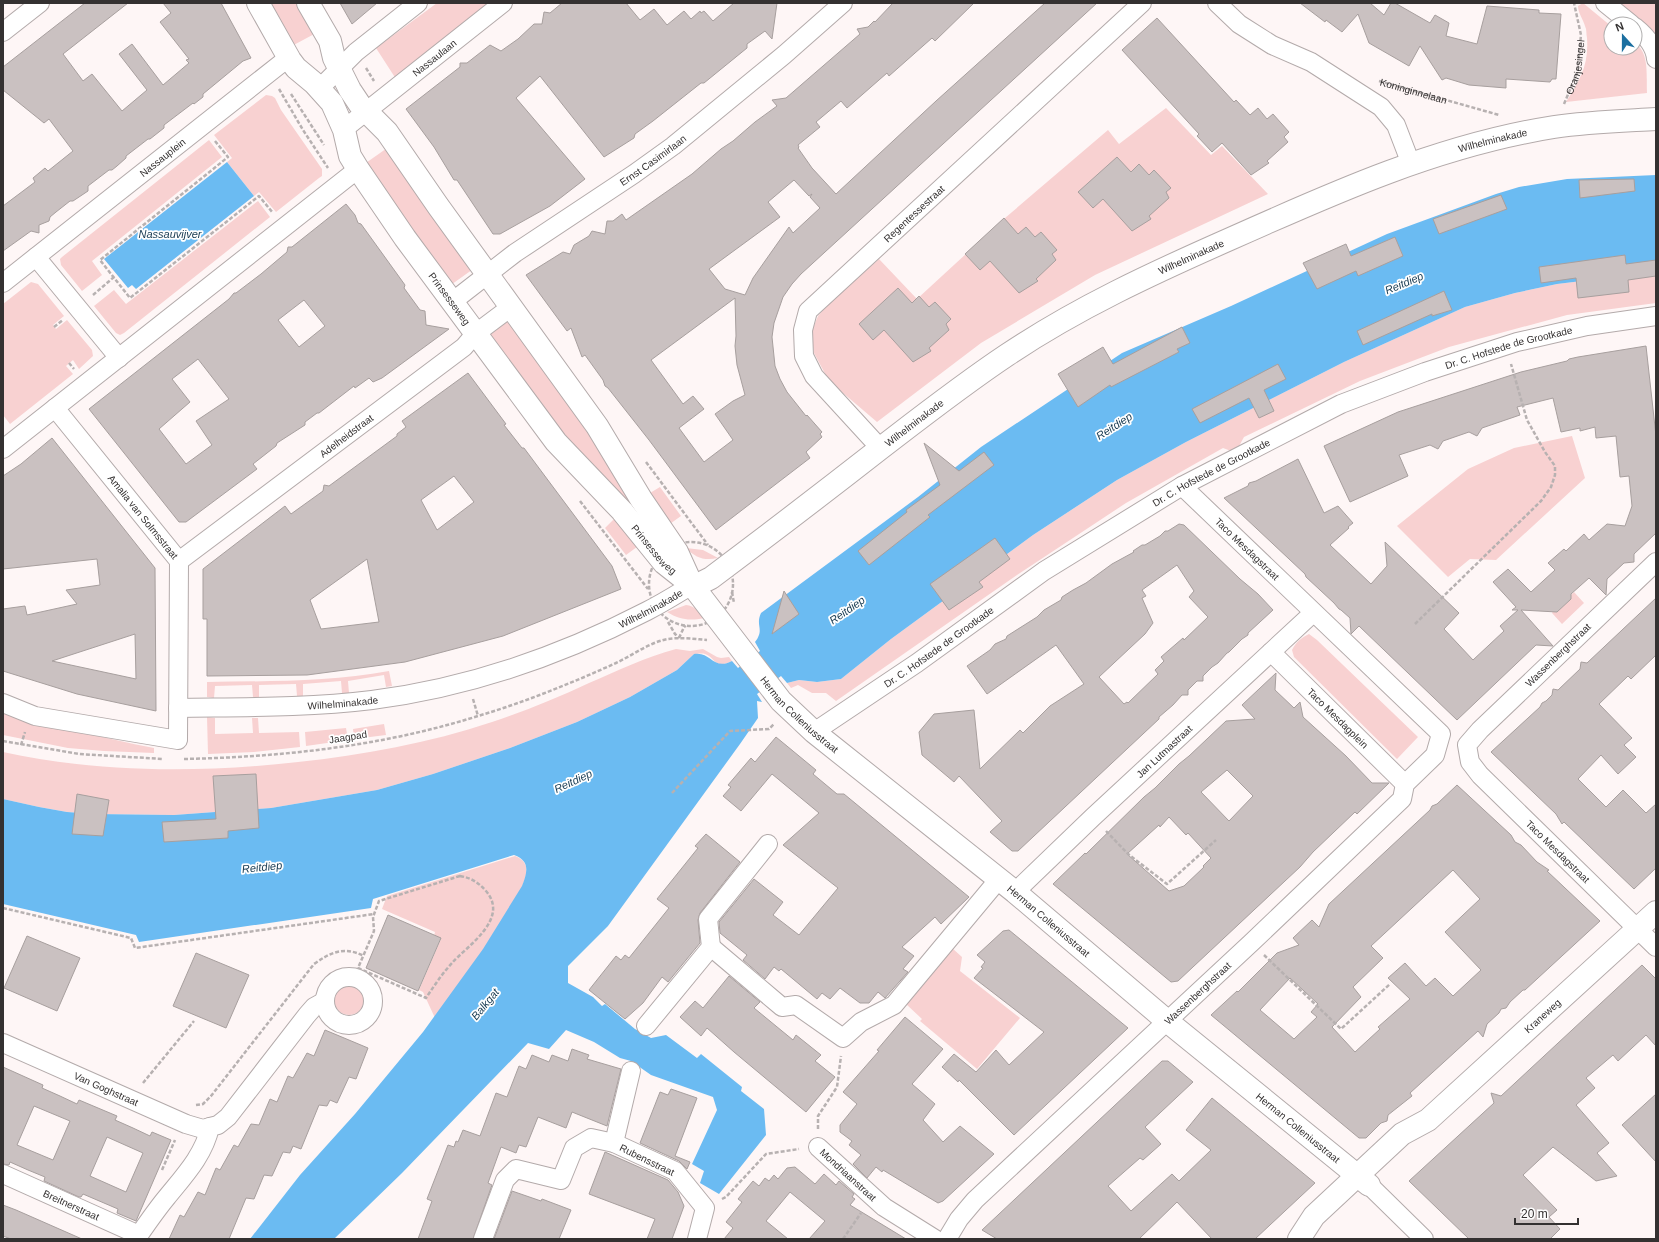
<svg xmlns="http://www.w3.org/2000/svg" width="1659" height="1242" viewBox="0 0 1659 1242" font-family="Arial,sans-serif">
	<rect width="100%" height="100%" fill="#fef6f6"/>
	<path fill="#f8d1d1" d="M264 3H301L318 32 290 47Z
		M437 3H491L396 79 376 48Z
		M1583 3 1611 26V48H1635V43C1650 53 1646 77 1647 93L1566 102C1580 80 1589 65 1587 38 1586 34 1587 30 1585 26 1583 19 1578 13 1578 6Z
		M1617 3H1656V34L1648 26Z
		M266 95 272 96 275 98 281 110 322 169V176L319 178 276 212 259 192 254 196 227 162 232 158 214 135Z
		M1166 108 1211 155 1222 146 1268 194 1095 275 981 343 877 422 829 381 814 353 812 339 813 328 818 316 829 303 879 259 917 299 1005 218 1108 130 1119 144Z
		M209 140 222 157 92 261 102 275 82 291 61 265 60 259 62 257Z
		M390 146 476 267 448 287 363 165Z
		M258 201 270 217 124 333 120 335 116 333 94 306 114 290 126 304Z
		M1656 272V303L1567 315 1449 347 1360 381 1244 437 1238 448 1231 451 1223 448 1126 503 1017 575 836 701 826 693H812L798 685 791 688 787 683 799 680 817 682 841 679 891 639 1033 535 1117 480 1186 442 1344 362 1465 307 1515 293 1557 284Z
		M31 282 38 284 64 316 53 325 56 329 67 320 92 350 93 356 79 369 73 360 66 366 73 374 10 424 3 415V304Z
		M501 322H508L514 324 592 429 654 532 570 449 489 336 491 330Z
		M1572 436 1585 478 1496 560 1470 559 1448 577 1397 526 1468 469 1514 448Z
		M660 487 681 516 667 526 645 496Z
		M618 515 641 544 626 555 605 528Z
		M686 548 703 550 718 558C704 561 696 558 686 548Z
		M1574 592 1584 603 1562 624 1552 613 1553 611 1557 612 1571 599 1570 596Z
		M686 605C695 606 698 611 704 618 690 621 680 620 667 612Z
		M1309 634 1317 640 1418 737 1397 759 1294 657 1292 650C1296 642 1301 638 1309 634Z
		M676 649 690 651 703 649 717 657 721 658 729 657 732 661C714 670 716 658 705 654 702 653 697 654 694 654L677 670 630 697 577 722 510 748 433 774 377 790 271 808 174 815 94 814 67 812 39 807 3 799V752C100 773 199 773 298 762 363 755 429 743 492 722 525 711 557 698 589 683 617 671 646 657 676 649Z
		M389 671 392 686 386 687 384 675 348 681 349 693H342L341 681 303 684V696H297L296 684 259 685V697H253L252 685 215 686 214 698 207 697V682C268 681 329 682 389 671Z
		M3 710C53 726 103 738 154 748V753L104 751 68 748 3 735Z
		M207 717 215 718V734L253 733 252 718H258L259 733 299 732 300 747 254 752 208 754Z
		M384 724 386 735 354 739 353 729Z
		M346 728 348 740 306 746 305 732Z
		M515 856C531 862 527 874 522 887L483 950 435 1018 423 992 419 990 441 939 434 936 435 932 382 909 387 896Z
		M952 948 962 957 960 971 1020 1018 977 1069 920 1021 922 1019 906 1004Z
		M334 1000a15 15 0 1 1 30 0a15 15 0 1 1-30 0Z"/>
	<path fill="#6bbbf2" d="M227 162 254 196 136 289 132 285 128 288 104 259Z
		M1656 175V272L1557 284 1515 293 1465 307 1344 362 1186 442 1117 480 1033 535 891 639 841 679 817 682 799 680 787 683 781 676 757 694 762 702 757 701 758 718 740 744 608 926 568 966V983L593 997 602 1006 605 1004 635 1029 651 1038 666 1035 697 1058 701 1054 742 1087 741 1091 764 1109 766 1135 719 1194 700 1183 704 1171 692 1164 717 1110 713 1097 651 1075 631 1061 620 1058 594 1042 566 1030 549 1049 528 1043 402 1173 334 1239H250L300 1175 355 1114 423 1032 483 949 522 886C527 873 531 861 514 855L373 899 371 908 139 942 136 935 3 904V799L39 807 67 812 95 814 174 815 271 808 377 790 433 774 510 748 577 722 630 697 677 670 694 654C711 651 713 671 732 661L738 668 760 651 755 642C765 629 755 626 761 613L918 497 981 447 1122 353 1231 306 1387 234 1496 194 1519 187 1567 179Z"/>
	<path fill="#cac1c1" stroke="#a79f9e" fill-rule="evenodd" d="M85 3H128L63 54 83 81 92 74 122 111 147 90 119 54 132 44 163 85 189 63 186 60 189 59 160 22 171 13 163 3H221L251 58 243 61 203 94V97L194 104 193 103 164 125V128L150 139H148L126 156V158L117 166 112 170H109L88 186V191L73 201H70L56 212 50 217 49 221 39 225V233L31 231 3 251V206L35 182 33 178 45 168 48 171 73 151 49 119 44 123 3 90V67Z
		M340 3H377L352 24Z
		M562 3H626L640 20 654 9 667 25 684 11 691 19 700 11 701 13 704 11 713 21 734 3H777L772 39 765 31 747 44V48L704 83H701L653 121 635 134 634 138 604 157 540 76 516 98 585 179 550 206 500 234H493L457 180H454L434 147 406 109 460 67V63H467L490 45 501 51 518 39 534 24H542L544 12 550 13Z
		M893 3H974L935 41 932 38 889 76 887 73 847 108 841 101 816 122 820 127 798 145 799 147 798 148 812 168 836 194 936 101 1045 3H1097L801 274 792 284 783 297 774 323 772 337 775 366 780 379 787 392 806 416 807 415 822 432 820 434 822 437 806 452 810 458 716 530 649 440 608 388 605 386 603 380 585 355 582 357 571 328 567 331 526 275 563 252 570 254 574 245 589 236 592 231 605 234 607 221H613L622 214 626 220 692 174 721 149 733 141 755 122 777 106 772 100 786 98 860 34 857 29 868 27 874 21 875 22ZM794 180 809 196 812 194 810 197 820 208 793 233 789 227 753 278 745 295 725 289 709 269 780 217 768 202ZM735 298 736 336 735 346 737 365 745 395 733 401 715 414 733 440 704 462 679 428 704 409 693 396 683 404 651 360Z
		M1300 3H1370L1384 15 1391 3H1395L1430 23 1435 15 1449 23 1446 36 1477 44 1487 6 1539 10V13L1561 14 1556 79H1552L1550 82 1506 79V88L1469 85 1446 78 1442 80 1420 46 1409 66 1369 43 1358 14 1342 32 1326 20 1325 22Z
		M1157 18 1234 102 1236 100 1250 115 1258 108 1267 119 1273 114 1289 132 1284 137 1288 142 1267 161 1269 163 1251 175 1222 143 1212 152 1197 136 1199 134 1122 50Z
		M1117 157 1131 172 1139 164 1149 175 1154 170 1171 188 1166 192 1169 198 1149 216 1151 219 1132 231 1103 199 1093 208 1078 192Z
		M1634 179 1635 191 1580 198 1579 180Z
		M1501 195 1507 209 1439 234 1433 219Z
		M346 204 355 215 358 223 361 224 405 285 404 288 420 310 425 311 426 325 449 329 382 378 373 382 369 378 355 388 354 386 319 413H317L305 422V425L277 443 276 446 253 464 257 469 186 522H179L89 409 229 299 234 293H236L261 274 287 252 288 247H292ZM304 300 325 326 299 347 278 320ZM198 359 229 399 196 421 212 445 186 464 159 429 190 402 172 379Z
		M1004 218 1018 234 1026 227 1035 237 1041 232 1057 250 1052 254 1056 260 1036 279 1038 281 1019 293 990 261 980 270 965 254Z
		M1395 237 1403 256 1358 276 1356 271 1317 289 1303 263 1346 244 1351 256Z
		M1625 255 1626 264 1656 260V276L1628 280 1629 292 1578 298 1576 278 1541 283 1539 267Z
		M898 288 912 303 919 296 929 307 935 302 951 319 946 324 949 330 929 348 931 351 913 362 884 330 873 340 859 324Z
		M1444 291 1452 310 1432 316V314L1363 345 1357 331Z
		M1182 327 1190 343 1177 349 1179 352 1111 387 1110 385 1078 407 1058 374 1103 347 1113 364Z
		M1646 346 1656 436V533L1634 554V562L1624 563 1607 579 1606 595 1589 578 1571 594V599L1557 612 1521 610 1553 646 1536 645 1457 720 1359 626 1351 634 1350 618 1341 610 1339 609 1334 603 1306 577 1305 574 1224 498 1248 486 1249 483 1256 481 1298 459 1324 513 1338 506 1353 523 1348 527 1349 528 1330 545 1371 584 1387 566 1385 542 1459 613 1444 629 1473 660 1504 631 1500 626 1518 610H1512L1516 607 1493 582 1508 569 1531 592 1555 570 1548 563 1564 549 1566 551 1584 534 1589 540 1607 524 1625 526 1632 506 1629 476 1620 477 1616 436 1596 438 1595 427 1580 431V428L1561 432 1553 398 1517 407 1520 415 1482 428 1477 436 1469 432 1443 441 1438 449 1430 445 1399 455 1408 476 1350 502 1324 446 1398 412 1521 372 1567 361 1569 359 1578 357Z
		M1278 364 1286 379 1264 390 1274 411 1259 418 1249 398 1200 423 1192 409Z
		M468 373 506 424 504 425 522 448H524L612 566 621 589 503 636 405 662 307 675 207 676V619H203V569L285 506 291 514 323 491 324 485 329 486 397 436V434L406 427 402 421ZM454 476 474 502 437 530 421 500ZM367 559 379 622 321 629 310 600Z
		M52 438 155 568 156 711 77 694 3 671V609L25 606 27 615 77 604 66 590 100 585 97 559 3 569V476L21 464ZM135 634 136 679 52 661Z
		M924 443 959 471 984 452 994 465 928 515 930 517 869 565 858 551 907 512 906 510 940 485Z
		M1179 524 1184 525 1240 579 1258 594 1273 610 1248 633V635L1242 639 1229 652 1227 653 1218 663 1212 667 1203 676V681H1197L1188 690V695H1182L1173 705 1159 717V719L1018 851H1012L990 832 1002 821 959 776 954 782 922 755 919 732 934 714 974 710 980 769 1020 730 1023 733 1050 706 1084 684 1056 645 987 694 967 666 990 650 995 644 1006 639 1007 636 1037 617 1044 610 1061 600 1062 597 1073 590 1086 583 1112 564 1134 552 1133 551 1142 545H1145L1160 536 1165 531H1168ZM1177 565 1194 591 1189 597 1208 617 1184 640 1183 638 1161 657 1164 661 1155 670 1158 674 1128 703 1127 702 1124 704 1099 677 1145 634 1153 623 1142 598 1146 596 1142 590Z
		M995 538 1010 559 979 582 983 587 949 610 930 584Z
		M784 591 799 614 772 634Z
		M1656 598V655L1631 679 1628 676 1599 704 1632 738 1624 745 1636 757 1618 774 1601 755 1578 779 1606 807 1623 790 1646 813 1656 804V868L1634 889 1564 822 1562 824 1556 814 1491 752 1540 707 1542 703 1546 701 1552 695 1553 689 1558 690 1580 669 1581 662 1587 663Z
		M1276 673 1275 690 1294 708 1300 702 1303 717 1346 756 1372 783H1389L1357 814 1355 812 1313 852 1300 867 1178 981 1171 982 1053 884 1085 853 1086 854 1144 797 1155 788 1179 764 1189 756 1226 721 1255 719 1242 705ZM1227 770 1253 796 1229 821 1201 792ZM1169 817 1186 835 1188 833 1211 858 1203 866 1204 867 1184 886 1169 891 1127 854 1159 825 1160 827Z
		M776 737 816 770 813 774 837 794H844L969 897 941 924 935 917 902 947 914 956 903 969 908 972 885 998 878 992 869 1003H860L840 988 830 999 822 993 817 999 781 969 779 971 774 967 765 979 743 960 747 955 720 933 719 922 754 879 783 902 773 915 799 935 838 888 783 845 819 813 772 774 741 811 723 796 731 787 728 785 751 758 755 762Z
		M256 774 259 828 228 831V838L164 842 162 822 216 819 213 776Z
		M1457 785 1511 835 1515 842 1521 845 1537 862 1549 870 1547 871 1600 921 1525 990H1523L1510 1002 1506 1008 1501 1009 1499 1013 1487 1024 1483 1037 1478 1031 1410 1093 1412 1096 1388 1115 1387 1121 1381 1123 1366 1138H1359L1211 1015 1237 991 1238 992 1277 953 1299 945 1293 938 1312 920 1319 927 1329 904 1430 810 1432 806 1437 804ZM1453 870 1480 899 1445 932 1481 970 1453 996 1435 978 1426 986 1405 963 1388 978 1410 999 1378 1027 1380 1029 1355 1052 1332 1027 1361 997 1353 987 1383 958 1371 946ZM1290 978 1318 1004 1311 1012 1317 1017 1294 1039 1260 1010Z
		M77 794 109 800 103 836 72 834Z
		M706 834 740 862 700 913 698 920 700 943 668 982 662 977 643 1003 625 1019 589 990 616 956 621 960 625 955 629 958 669 908 657 899 698 848 695 846Z
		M388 915 441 938 418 991 366 968Z
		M1009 930 1128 1028 1014 1135 959 1080 958 1082 942 1067 954 1054 976 1072 996 1050 1009 1065 1044 1032 974 978 983 968 981 967 985 962 977 955 1003 931Z
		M27 936 80 958 57 1011 4 988Z
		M196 953 249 975 226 1028 173 1006Z
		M1642 965 1656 979V1046L1646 1035 1618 1061 1613 1055 1586 1078 1595 1088 1576 1105 1609 1143 1597 1153 1617 1176 1596 1181 1553 1147 1523 1175 1557 1210 1549 1217 1560 1229 1550 1239H1469L1409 1181 1494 1103 1491 1093 1501 1096Z
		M729 976 760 1002 754 1008 793 1040 796 1035 821 1055 815 1061 835 1077 806 1112 734 1052 707 1028 701 1036 680 1017 695 1001 703 1008Z
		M905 1017 943 1049 912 1084 935 1104 923 1120 943 1142 960 1126 994 1154 943 1201 938 1203 883 1170 882 1172 876 1167 867 1178 853 1164 861 1155 849 1145 852 1141 840 1132V1125L857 1104 843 1092 879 1051 877 1050Z
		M325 1030 368 1048 356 1079 349 1077 337 1103 330 1100 327 1106 319 1105 301 1149 293 1146 290 1153 283 1152 272 1176 264 1175 254 1199 246 1198 229 1239H169L180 1215 184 1217 198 1192 205 1195 216 1168 220 1170 234 1145 238 1147 251 1124 259 1125 270 1099 277 1102 288 1076 293 1078 307 1053 314 1056Z
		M572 1049 589 1055 587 1059 621 1069 607 1126 572 1112 566 1128 538 1117 526 1147 519 1145 516 1153 501 1147 488 1183 492 1185 473 1239H418L432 1201 427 1199 448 1145 454 1147 456 1141 458 1142 463 1130 480 1136 496 1093 507 1097 519 1066 526 1069 532 1055 549 1062 552 1055 568 1061Z
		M1162 1061H1168L1193 1082 1145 1127 1161 1144 1143 1160 1140 1158 1108 1186 1131 1211 1172 1174 1179 1181 1211 1150 1186 1130 1212 1098 1315 1183 1255 1239H1212L1177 1202 1139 1239H997L982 1230Z
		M3 1067 43 1085 42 1088 60 1096 77 1104 79 1100 117 1116 115 1120 133 1128 150 1136 152 1132 171 1140 136 1221 117 1213 118 1209 83 1194 81 1197H79L44 1181 45 1177 28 1170 10 1162 9 1165 3 1164ZM34 1106 70 1121 53 1160 17 1145ZM107 1137 143 1153 126 1192 90 1176Z
		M671 1089 697 1098 675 1156 690 1162 687 1169 679 1161 640 1143 660 1092 668 1095Z
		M1656 1094V1162L1622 1125Z
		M605 1152 668 1180 678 1192 684 1206 672 1239H647L655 1219 589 1194Z
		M795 1167 815 1184 824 1174 836 1185 839 1181 854 1194 852 1197 855 1199 850 1205 906 1239H809L825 1221 790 1192 766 1221 788 1239H724L733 1228 726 1222 742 1202 738 1199 753 1181 759 1186 765 1178 769 1181 774 1175 778 1179 787 1168Z
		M512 1191 541 1201 542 1199 571 1210 559 1239H494Z
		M3 1205 16 1210 82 1239H11L3 1236Z"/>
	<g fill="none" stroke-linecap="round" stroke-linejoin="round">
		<g stroke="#b3aaaa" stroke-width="20">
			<g id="street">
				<path d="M1217 3 1239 24 1272 45 1311 62 1381 107 1396 125 1411 164"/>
				<path d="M1605 3 1631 24"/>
				<path d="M1635 27C1645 35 1655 46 1656 59"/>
				<path d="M3 32 40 3"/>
				<path d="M320 88 356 52 418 3"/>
				<path id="s3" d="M344 129 503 3"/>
				<path d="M36 257 119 358"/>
				<path id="s4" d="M3 283 288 58"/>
				<path id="s5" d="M452 302 515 253 634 174 673 146 784 55 843 3"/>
				<path d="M3 449 358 169"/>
				<path id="s6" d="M881 449 814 376 804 356 803 330 808 311 1142 3"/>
				<path id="s7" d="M179 561 464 347 475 334 511 307"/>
				<path id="s8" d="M1656 562 1480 730 1467 745 1470 762 1480 775 1656 947"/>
				<path id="s9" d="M1271 652 1405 784"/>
				<path d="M3 703 35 716 178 740 179 561 55 408"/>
				<path id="s10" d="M178 708C242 707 307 708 372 700 467 688 562 655 647 611 663 603 677 594 692 585"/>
				<path id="s11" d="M814 732 917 663 1044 571 1182 486 1341 404 1425 372 1517 342 1587 326 1656 316"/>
				<path id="s12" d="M1015 892 1093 817 1313 613"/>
				<path d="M711 947 782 1007 796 1005 843 1038 861 1022 894 1005 999 879"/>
				<circle cx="349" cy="1001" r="24"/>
				<path d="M646 1026 711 947 708 919 768 844"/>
				<path id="s13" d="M3 1043 186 1124 203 1129 210 1127"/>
				<path d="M614 1143 631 1071"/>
				<path id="s14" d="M818 1147 884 1207 935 1239"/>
				<path id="s15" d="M3 1174 139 1235C148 1222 157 1209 167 1197 184 1176 204 1155 210 1127L218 1125 228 1117 307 1015 314 1007 325 1001"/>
				<path d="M1369 1185 1424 1239"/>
				<path d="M483 1239 505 1180 516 1169 561 1180 574 1148 591 1138 614 1143 675 1171 705 1208 697 1239"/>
				<path id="s16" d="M947 1239 959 1219 975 1200 1251 943 1402 799 1405 784 1435 755 1441 734 1182 486"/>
			</g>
		</g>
		<g stroke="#b3aaaa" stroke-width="24">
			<g id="secondary">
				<path id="s17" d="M258 3 290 60 296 68 314 83 332 103 344 130 350 156 358 169 405 238 556 442 622 511 664 563 688 582"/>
				<path id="s18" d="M308 3 330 41 334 58 350 90 360 105 387 132 438 206 597 426 641 499 677 552 692 585 781 701 814 732 1015 892 1167 1021 1369 1185"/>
				<path id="s19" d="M692 585 699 584 711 578C767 536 822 494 877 451 920 418 962 385 1007 355 1077 308 1153 273 1230 239 1335 192 1440 145 1554 127 1588 122 1622 121 1656 119"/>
				<path id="s20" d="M1299 1239 1314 1216 1402 1134 1428 1120 1656 912"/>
			</g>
		</g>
		<g stroke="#b7b1b1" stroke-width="2.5" stroke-dasharray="4 2" stroke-linecap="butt">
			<path d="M366 68 374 81"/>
			<path id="s1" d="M1379 81 1499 115"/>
			<path d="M279 89 303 130 328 168"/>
			<path d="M291 94 324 145"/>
			<path id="s2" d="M1564 104 1577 73 1581 35 1574 3"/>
			<path d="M215 141 228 157 100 260 130 298 259 196 273 213"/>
			<path d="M93 295 114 277"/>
			<path d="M54 327 63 320"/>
			<path d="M69 363 74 369"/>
			<path d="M646 462 708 545"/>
			<path d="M580 501 648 589"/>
			<circle cx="691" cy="584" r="42"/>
			<path d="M732 592 734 603"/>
			<path d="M668 622 675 634 679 638"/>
			<path d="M1415 624 1541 501 1551 487 1555 475V466L1545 452 1527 420 1511 364"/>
			<path d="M679 638 684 627 686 626"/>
			<path d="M473 699 478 716"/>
			<path d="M3 741 79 754 163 759"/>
			<path d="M21 745 25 732"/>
			<path d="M184 759C283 757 383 746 478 716 525 702 572 683 616 663 633 655 650 642 668 639 681 637 694 639 707 640"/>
			<path d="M672 793 730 731 769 729 774 724"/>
			<path d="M1106 831 1128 854 1167 884 1216 840"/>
			<path d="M460 876C471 878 478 882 486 891 510 919 467 946 452 963 442 974 434 986 426 998L358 968 374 931 373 917 379 901Z"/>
			<path d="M3 908 131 938 135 948 374 914"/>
			<path d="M1264 955 1341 1029 1390 984"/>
			<path d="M143 1083 194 1021"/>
			<path d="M196 1105 203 1104 211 1096 314 964C331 952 344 946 364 956"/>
			<path d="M818 1129V1116L837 1087 841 1056"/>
			<path d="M162 1170 175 1140"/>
			<path d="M722 1199 726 1197 766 1154 799 1149"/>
			<path d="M843 1239 861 1213"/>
		</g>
		<use href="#street" stroke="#fff" stroke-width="18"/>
		<use href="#secondary" stroke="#fff" stroke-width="22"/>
	</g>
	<g text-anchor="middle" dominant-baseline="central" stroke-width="3.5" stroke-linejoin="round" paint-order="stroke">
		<g font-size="10" fill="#343131" stroke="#fff">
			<text stroke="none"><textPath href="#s3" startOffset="115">Nassaulaan</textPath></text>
			<text stroke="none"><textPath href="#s2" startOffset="39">Oranjesingel</textPath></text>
			<text stroke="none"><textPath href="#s1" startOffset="36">Koninginnelaan</textPath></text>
			<text stroke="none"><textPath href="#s19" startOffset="924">Wilhelminakade</textPath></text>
			<text stroke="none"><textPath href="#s4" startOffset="203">Nassauplein</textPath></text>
			<text stroke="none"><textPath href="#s5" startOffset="246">Ernst Casimirlaan</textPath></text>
			<text stroke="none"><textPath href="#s6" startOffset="311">Regentessestraat</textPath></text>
			<text stroke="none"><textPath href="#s19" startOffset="600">Wilhelminakade</textPath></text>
			<text stroke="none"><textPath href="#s17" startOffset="356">Prinsesseweg</textPath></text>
			<text stroke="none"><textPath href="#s11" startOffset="799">Dr. C. Hofstede de Grootkade</textPath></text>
			<text stroke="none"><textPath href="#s19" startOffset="276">Wilhelminakade</textPath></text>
			<text stroke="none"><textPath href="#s7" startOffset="209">Adelheidstraat</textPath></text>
			<text stroke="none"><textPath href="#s11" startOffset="475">Dr. C. Hofstede de Grootkade</textPath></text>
			<text transform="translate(143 517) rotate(51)">Amalia van Solmsstraat</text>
			<text stroke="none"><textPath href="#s17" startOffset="680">Prinsesseweg</textPath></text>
			<text transform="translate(1247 549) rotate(44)">Taco Mesdagstraat</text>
			<text stroke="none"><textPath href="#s10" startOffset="489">Wilhelminakade</textPath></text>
			<text stroke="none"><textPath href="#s11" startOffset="151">Dr. C. Hofstede de Grootkade</textPath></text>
			<text transform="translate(1558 655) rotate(-44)">Wassenberghstraat</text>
			<text stroke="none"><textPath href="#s10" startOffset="165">Wilhelminakade</textPath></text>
			<text stroke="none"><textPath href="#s18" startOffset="869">Herman Colleniusstraat</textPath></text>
			<text stroke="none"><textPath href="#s9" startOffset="94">Taco Mesdagplein</textPath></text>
			<text transform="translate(348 737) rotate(-9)">Jaagpad</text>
			<text stroke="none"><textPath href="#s12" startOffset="205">Jan Lutmastraat</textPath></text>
			<text stroke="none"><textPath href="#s8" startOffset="406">Taco Mesdagstraat</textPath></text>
			<text stroke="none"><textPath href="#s18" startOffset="1193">Herman Colleniusstraat</textPath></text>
			<text stroke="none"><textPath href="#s16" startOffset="352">Wassenberghstraat</textPath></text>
			<text stroke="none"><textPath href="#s20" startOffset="332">Kraneweg</textPath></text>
			<text stroke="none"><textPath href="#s13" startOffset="113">Van Goghstraat</textPath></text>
			<text stroke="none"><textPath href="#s18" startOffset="1517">Herman Colleniusstraat</textPath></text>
			<text transform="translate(647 1160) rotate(26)">Rubensstraat</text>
			<text stroke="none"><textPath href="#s14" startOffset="41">Mondriaanstraat</textPath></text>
			<text stroke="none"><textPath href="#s15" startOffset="75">Breitnerstraat</textPath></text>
		</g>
		<g font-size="11" font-style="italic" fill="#173a51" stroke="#fff">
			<text x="170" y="234">Nassauvijver</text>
			<text transform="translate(1404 283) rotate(-23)">Reitdiep</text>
			<text transform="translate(1114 426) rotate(-33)">Reitdiep</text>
			<text transform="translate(847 610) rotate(-35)">Reitdiep</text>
			<text transform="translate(573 781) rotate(-25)">Reitdiep</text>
			<text transform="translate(262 867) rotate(-6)">Reitdiep</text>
			<text transform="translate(485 1004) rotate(-51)">Balkgat</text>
		</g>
	</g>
	<rect width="1659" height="1242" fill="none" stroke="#343131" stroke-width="8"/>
	<g transform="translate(1623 36) rotate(339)"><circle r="19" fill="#ffffff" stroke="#aeadad"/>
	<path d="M0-3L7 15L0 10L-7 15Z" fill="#1b6fa0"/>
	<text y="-6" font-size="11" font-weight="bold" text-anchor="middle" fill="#343131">N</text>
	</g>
	<path d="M1515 1218v6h63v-6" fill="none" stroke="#343131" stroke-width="2"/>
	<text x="1521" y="1218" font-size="12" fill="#343131" stroke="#ffffff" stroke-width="3" paint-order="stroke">20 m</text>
</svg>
